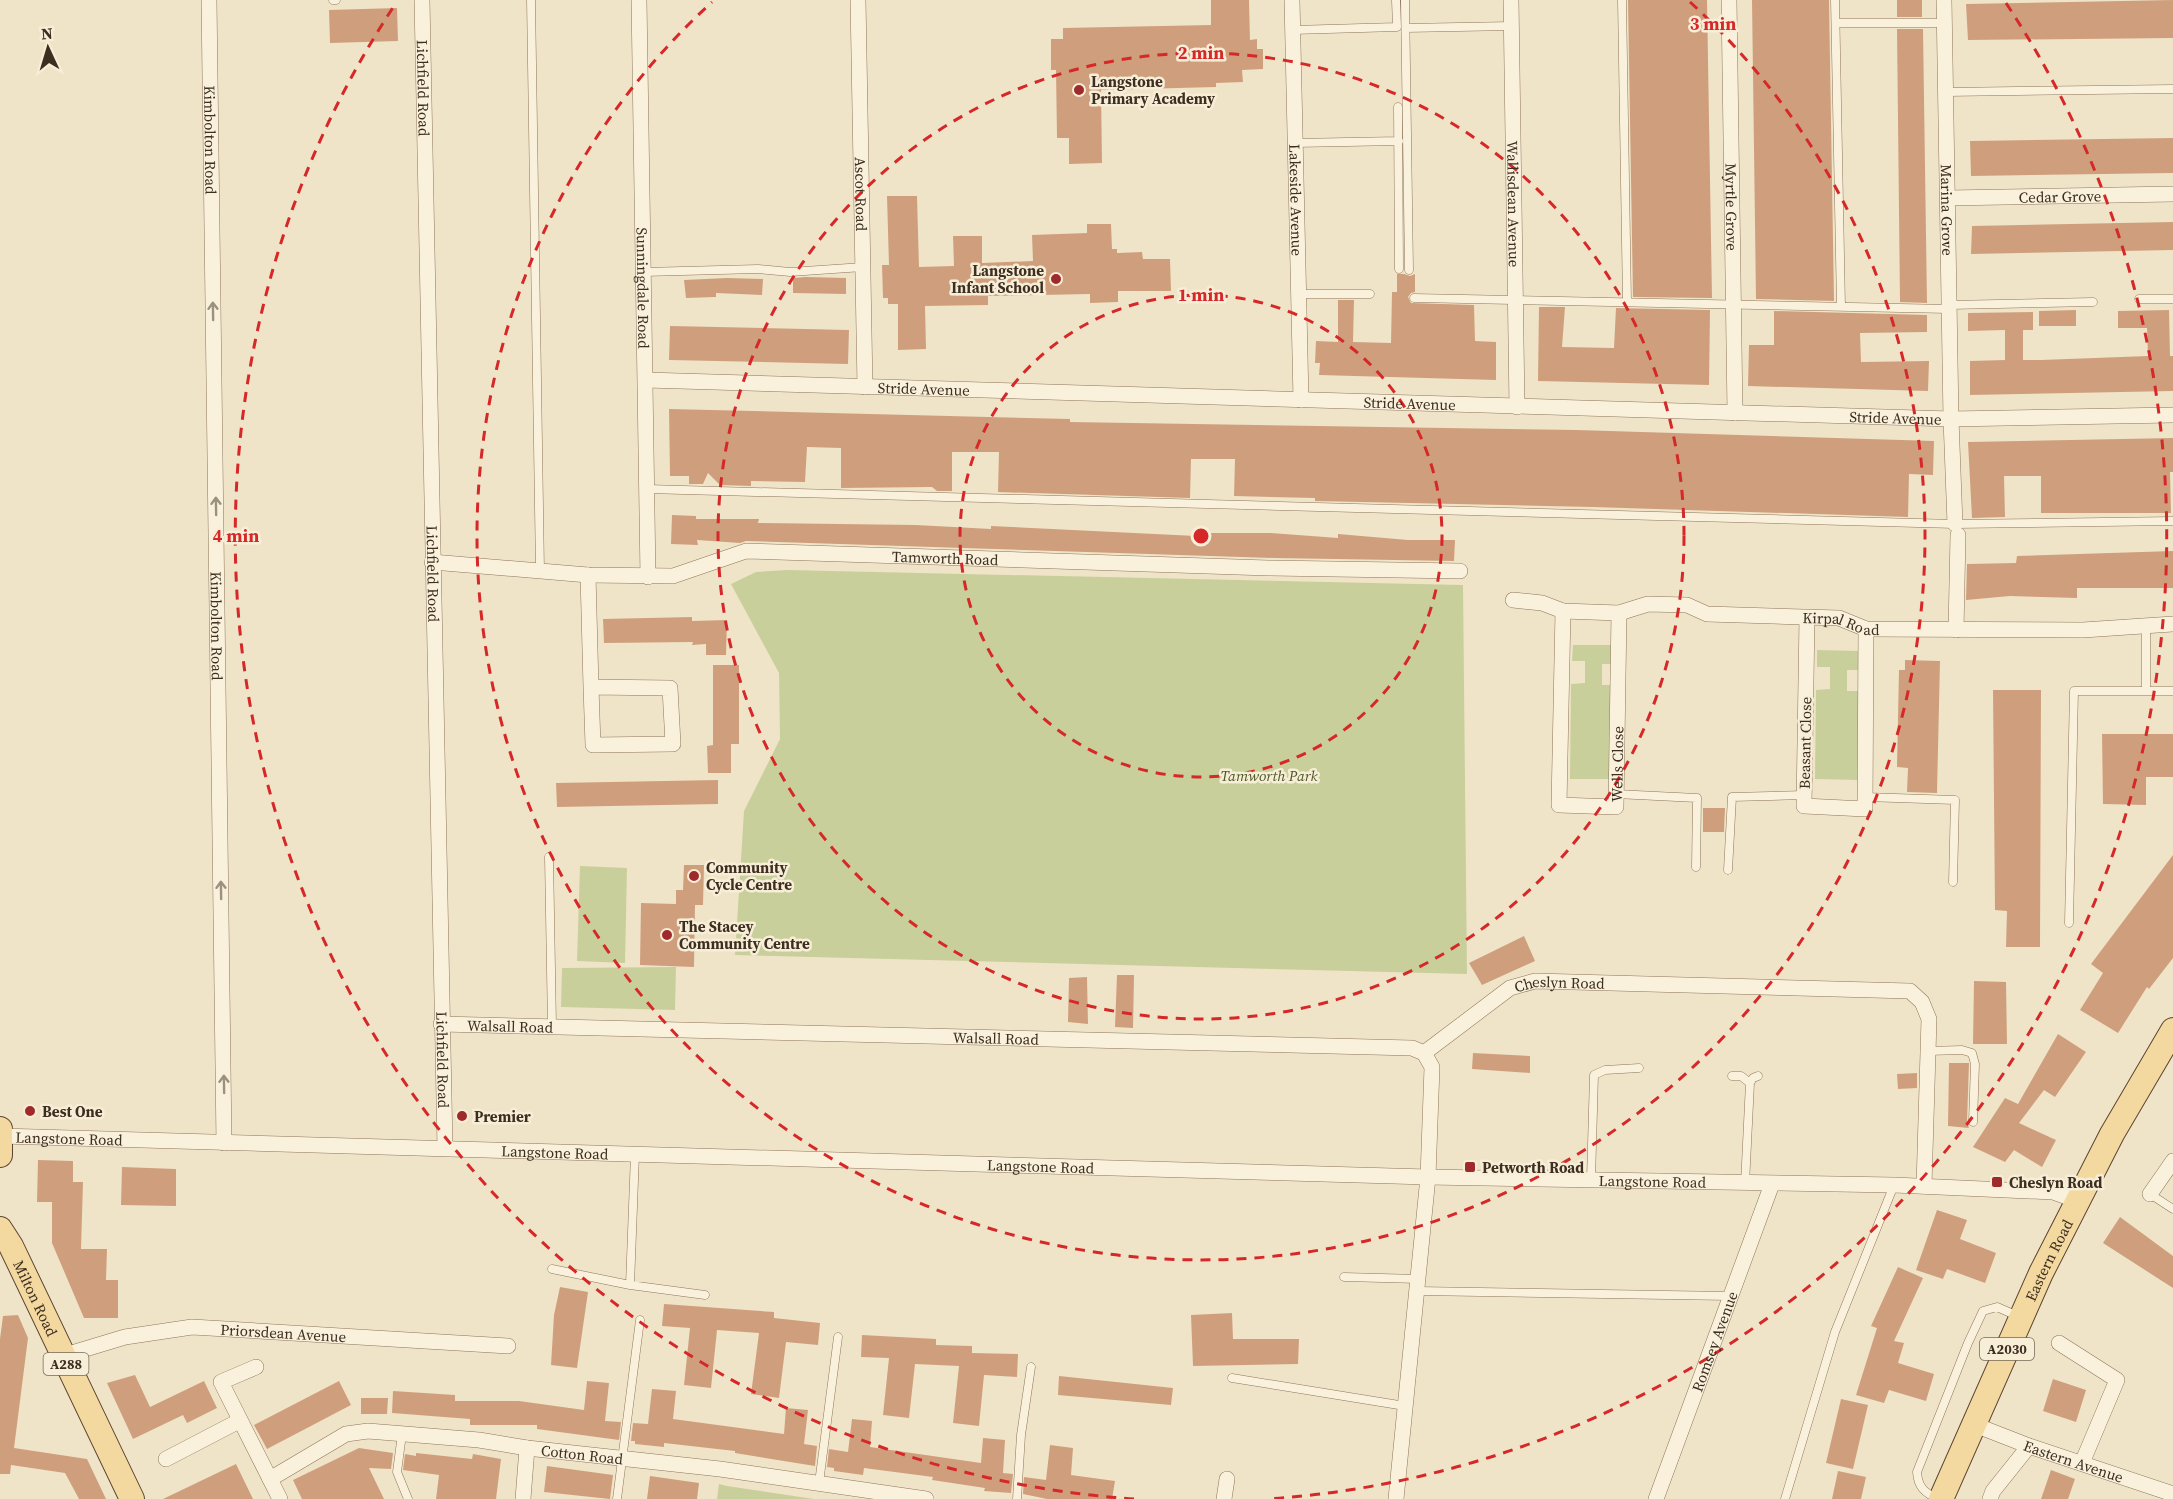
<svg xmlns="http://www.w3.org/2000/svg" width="2173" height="1499" viewBox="0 0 2173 1499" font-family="'Source Serif 4',serif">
	<rect width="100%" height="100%" fill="#f0e4c8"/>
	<path fill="#c9cf9b" d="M787 570 1463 585 1467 974 735 955 744 811 780 739 779 673 731 584 756 572Z
		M1573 645H1615V664H1602V685H1614L1613 779H1570L1571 684 1585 683V661H1572Z
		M1817 650 1860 651V670H1847V691H1859L1858 780 1815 779 1816 690 1830 689V667H1817Z
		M580 866 627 868 625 963 577 961Z
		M676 967 675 1010 561 1007 562 968Z
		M719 1484 727 1486 814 1499H717Z"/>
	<path fill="#cf9f7d" d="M1211 0H1249L1250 40 1257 39V49H1263V69L1242 70 1243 82 1216 83V87L1101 90 1102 163 1069 164V138H1057L1056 70H1051V39H1063V28L1211 25Z
		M1628 0H1707L1712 298 1633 297Z
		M1752 0H1829L1834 301 1756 299Z
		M1897 0H1922V17H1897Z
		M2173 0V38L1968 40 1966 4Z
		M397 8 398 41 330 43 329 10Z
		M1897 29H1923L1927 303 1900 302Z
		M2173 138V173L1971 176 1970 141Z
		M887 196H917L919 267 954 266 953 236H982V263L1033 261 1032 235 1087 233V224H1111L1112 249H1117V253L1142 252 1143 259H1170L1171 291H1118V302L1090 303V294L988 296V305L925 306 926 349 898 350V304H888V298H883L882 265H889Z
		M2173 222V250L1971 254 1972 226Z
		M1397 274H1404L1410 276 1415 274V292L1411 293 1408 297 1411 303 1474 305 1475 341 1496 342V380L1319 375 1320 363H1315L1316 341 1338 342V300H1354L1353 342 1391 343 1392 292H1397Z
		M806 277 846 278V294L793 293V278Z
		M727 278 763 279 762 295 716 293V297L686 298 684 280Z
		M1539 307H1565L1562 347 1614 348 1616 308 1710 310 1709 385 1538 381Z
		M2076 310V326H2039V311Z
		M2169 310 2170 356H2173V391L1970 395V361L2005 360V330L1968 331V313L2033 312V330H2023V360H2041L2148 356 2147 328H2118V311Z
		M1774 311 1927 315V332L1860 333 1861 362 1929 361 1928 391 1748 386 1749 345H1774Z
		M670 326 849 330 848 364 669 360Z
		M669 409 1070 419V422L1577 430 1934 441 1933 475 1909 474 1908 517 1593 507 1315 501V498L1234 496 1235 459H1191L1190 498 998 492 999 452H952V491H937L932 487 841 488V448L807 447 805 482 751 481V486L720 485 708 473 703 484H689V476H670Z
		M2173 438V472H2170L2171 513H2041V476H2004L2005 517 1972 518 1968 442Z
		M672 515 696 516V519H759L758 523 916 525 991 529V526L1196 536V533H1271L1338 538V534L1408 540H1455L1454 561 1275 558 746 541 740 543 697 540 698 545 671 544Z
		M2173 551V588H2077V598L2010 596 1966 600 1967 564 2016 563 2017 556Z
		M692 617V621L727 620 726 655H706V644L692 645 693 642 604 643 603 619Z
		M1905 660 1940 661 1937 793 1907 792 1908 768 1897 767 1899 670H1905Z
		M713 665H739V744H731V773H708L707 746 713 745Z
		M1993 690H2041L2040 947H2006L2007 911 1995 910Z
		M2102 734H2173V777H2146V805L2103 804Z
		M718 780V804L557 807 556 783Z
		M1703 808H1725L1724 832H1703Z
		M2173 855V958L2149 989 2147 987 2118 1033 2080 1010 2103 973 2091 964Z
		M684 865H704L703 905H695L694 967 640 965 641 903 676 904V890H683Z
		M1524 936 1535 961 1482 985 1469 963Z
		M1117 975H1134L1133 1028 1115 1027Z
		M1087 977 1088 1024 1068 1022 1069 978Z
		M1974 981 2006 982 2007 1044H1973Z
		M2058 1034 2086 1052 2055 1097 2044 1090 2019 1123 2056 1140 2042 1167 2014 1150 2005 1162 1973 1147 2005 1098 2018 1104Z
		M1473 1053 1530 1056V1073L1472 1069Z
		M1949 1063H1969L1967 1122 1969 1128 1948 1126Z
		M1917 1073V1088L1898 1089 1897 1074Z
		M38 1160 73 1161V1182H83L81 1249H107L106 1280H118V1318H84L52 1243V1202H37Z
		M122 1167 176 1169V1206L121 1205Z
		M1937 1210 1967 1220 1960 1239 1996 1253 1985 1283 1947 1269 1943 1279 1916 1270Z
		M2120 1217 2173 1256V1288L2103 1243Z
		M1898 1267 1923 1278 1894 1341 1904 1343 1898 1363 1934 1374 1926 1401 1889 1390 1884 1403 1856 1395 1877 1328 1871 1326Z
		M560 1287 588 1292 577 1368 551 1365 554 1315Z
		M664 1304 774 1312V1318L820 1323 818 1345 786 1342 779 1398 751 1394 759 1333 717 1330 711 1388 684 1385 690 1328 662 1326Z
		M1232 1313 1233 1339H1299L1298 1364 1193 1366 1191 1315Z
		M18 1315 28 1338 14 1448 87 1459 106 1499H79L65 1473 11 1465 10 1474H0V1339L3 1316Z
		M862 1335 936 1339V1345L972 1346V1353L1018 1354 1017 1377 984 1375 979 1426 953 1423 959 1366 915 1364 909 1418 883 1415 889 1358 861 1357Z
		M135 1375 150 1407 204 1381 217 1408 187 1423 183 1415 133 1439 107 1383Z
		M1059 1376 1173 1388 1171 1405 1058 1395Z
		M2053 1379 2086 1390 2076 1422 2043 1411Z
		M339 1381 351 1405 267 1449 254 1425Z
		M587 1381 609 1383 605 1421 621 1422 619 1440 537 1429V1425H470V1419L392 1413 393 1391 455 1395V1401H519L584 1410Z
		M652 1389 676 1391 673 1419 784 1434 786 1408 808 1410 804 1444 817 1446 815 1466 735 1453V1451L664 1443V1447L635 1444V1441H631L633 1423 648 1424Z
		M361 1398H388L387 1414H361Z
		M1841 1399 1868 1405 1853 1469 1826 1463Z
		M852 1419 872 1421 870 1447 981 1463 983 1438 1005 1440 1003 1473 1013 1474 1011 1493 984 1491 985 1488 932 1480 933 1477 864 1468 863 1475 834 1471V1468L827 1467 829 1449 848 1452Z
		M1050 1445 1073 1448 1071 1475 1115 1481 1112 1499H1047L1023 1494 1024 1477 1046 1480Z
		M359 1448 393 1453 391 1469 369 1468 384 1499H302L293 1480Z
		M416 1453 472 1459 473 1454 501 1459 496 1499H436L439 1475 403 1470 405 1454 416 1456Z
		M236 1464 253 1499H163Z
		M547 1466 613 1475 610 1499 544 1492Z
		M2051 1470 2075 1479 2068 1499H2041Z
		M1838 1471 1866 1477 1861 1499H1832Z
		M650 1476 699 1483 697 1499H647Z"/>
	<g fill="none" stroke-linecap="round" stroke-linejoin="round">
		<g stroke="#8d765c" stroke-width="9">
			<path id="lane" d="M333 0H336
				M531 0 540 571
				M1405 0 1409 270
				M1622 0 1627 302
				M1835 0 1841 307
				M1836 23H1945
				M1406 28 1511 26
				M1293 30 1397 27 1396 0
				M1946 92 2173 89
				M1398 107 1399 269
				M1295 143 1399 141
				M644 272 758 269 790 272 863 267
				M1298 294H1370
				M1414 298 1949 309
				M2139 299H2173
				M1949 305 2093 302
				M647 489 1955 524 2173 521
				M2146 626V691
				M1616 794 1697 798 1696 867
				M1865 797 1955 800 1953 882
				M549 857 552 1026
				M1728 870 1732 797 1804 795
				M2069 923 2074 691H2173
				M1928 1051 1962 1050 1972 1053 1975 1064 1973 1122
				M1732 1076H1741L1750 1083
				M1591 1180 1594 1075 1605 1070 1639 1068
				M1745 1184 1750 1083 1753 1078 1758 1076
				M2150 1194 2173 1209
				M552 1269 630 1285 705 1295
				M1344 1277 1419 1279
				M630 1285 635 1154
				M1418 1291 1730 1296
				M1232 1378 1405 1406
				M402 1434 397 1472 408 1499
				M819 1483 838 1337
				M617 1499 640 1320
				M1017 1499 1021 1435 1031 1367
				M1785 1499 1835 1332 1894 1185
				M1937 1499C1924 1492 1918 1487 1917 1472L1968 1343 1983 1311 1997 1307 2020 1317"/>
		</g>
		<g stroke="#8d765c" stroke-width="16">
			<g id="street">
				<path id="s1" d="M209 0 224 1143"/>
				<path id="s2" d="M422 0 445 1148"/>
				<path id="s3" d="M639 0 648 577"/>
				<path id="s4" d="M858 0 865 387"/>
				<path id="s5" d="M1292 0 1301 400"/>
				<path id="s6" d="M1511 0 1517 407"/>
				<path id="s7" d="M1729 0 1735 413"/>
				<path id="s8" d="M1944 0 1951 419 1955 524"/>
				<path id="s9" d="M1948 198 2173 194"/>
				<path id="s10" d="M646 380 1951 419 2173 415"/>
				<path id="s11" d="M432 562 588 575 673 576 746 551 1268 568 1460 571"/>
				<path d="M588 575 591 687 670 688 673 744 593 745 591 687"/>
				<path id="s12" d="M1513 600 1542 603 1563 611 1619 613 1648 604 1687 605 1707 614 1839 618 1866 629 2083 630 2173 624"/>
				<path id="s13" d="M1563 611 1559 805 1616 807 1619 613"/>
				<path d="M1807 618 1804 806 1865 809 1866 629"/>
				<path d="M1956 630 1958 535"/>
				<path id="s14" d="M441 1024 1412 1048 1424 1053 1432 1067 1428 1177 1396 1499"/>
				<path id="s15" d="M1424 1053 1510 988 1535 981 1910 991 1922 1002 1929 1019 1924 1186"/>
				<path id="s16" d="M1 1136 1428 1177 1894 1185 2053 1192 2078 1201"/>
				<path d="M2150 1194 2173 1161"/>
				<path d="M2059 1343 2117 1380 2082 1463"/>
				<path id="s17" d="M62 1356 125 1337 192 1327 508 1346"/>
				<path d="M256 1367 221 1382 280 1499"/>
				<path id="s18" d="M1975 1425 2029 1446 2173 1494"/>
				<path d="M166 1459 239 1421"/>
				<path id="s19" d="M270 1479 346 1434 368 1431 479 1440 527 1448 720 1469 926 1499"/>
				<path d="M523 1499 527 1448"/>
				<path d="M1224 1499 1227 1479"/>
				<path id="s20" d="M1656 1499 1772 1184"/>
				<path d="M1990 1499 1993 1491 2029 1446"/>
			</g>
		</g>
		<g stroke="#5b4430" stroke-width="26">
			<g id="primary">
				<path d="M0 1129V1155"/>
				<path id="s21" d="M0 1229 11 1246 132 1499"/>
				<path id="s22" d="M1941 1499 2041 1273 2112 1134 2173 1030"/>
			</g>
		</g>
		<use href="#lane" stroke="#faf1dc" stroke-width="8"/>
		<use href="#street" stroke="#faf1dc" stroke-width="15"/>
		<use href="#primary" stroke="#f3d9a0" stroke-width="24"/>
	</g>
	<defs><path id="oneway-shaft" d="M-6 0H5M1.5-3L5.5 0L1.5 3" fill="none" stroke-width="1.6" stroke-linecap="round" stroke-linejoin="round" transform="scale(1.5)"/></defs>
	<g stroke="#9c907e">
		<use href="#oneway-shaft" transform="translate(213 311) rotate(-91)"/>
		<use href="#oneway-shaft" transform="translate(216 506) rotate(-91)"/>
		<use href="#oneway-shaft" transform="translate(221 890) rotate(-91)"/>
		<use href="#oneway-shaft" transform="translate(224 1084) rotate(-91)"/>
	</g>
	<g fill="none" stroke="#d62828" stroke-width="3" stroke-dasharray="10 8">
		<circle cx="1201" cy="536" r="241"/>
		<circle cx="1201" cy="536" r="483"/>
		<path d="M1690 2A724 724 0 1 1 712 2"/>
		<path d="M1134 1499A965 965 0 0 1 396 3M2006 3A965 965 0 0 1 1268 1499"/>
	</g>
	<g fill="#9e2a2b" stroke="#f7eed8" stroke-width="2">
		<circle cx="1079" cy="90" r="6"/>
		<circle cx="1056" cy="279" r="6"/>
		<circle cx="694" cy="876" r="6"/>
		<circle cx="667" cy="935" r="6"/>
		<circle cx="30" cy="1111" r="6"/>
		<circle cx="462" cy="1116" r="6"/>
		<rect x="1464" y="1161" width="12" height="12" rx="3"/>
		<rect x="1991" y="1176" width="12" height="12" rx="3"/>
	</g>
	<g text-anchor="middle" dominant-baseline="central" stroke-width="5" stroke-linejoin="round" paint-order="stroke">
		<g fill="#f7eed8" stroke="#756857" stroke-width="1.5">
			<rect x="1980" y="1338" width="54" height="22" rx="4.5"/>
			<rect x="43.5" y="1353" width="45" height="22" rx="4.5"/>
		</g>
		<g font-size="14" font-weight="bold" fill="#3d2e20">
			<text x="2007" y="1349">A2030</text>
			<text x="66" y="1364">A288</text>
		</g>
		<g font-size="15" font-weight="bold" fill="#3d2e20" stroke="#f7eed8" text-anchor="start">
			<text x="1091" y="81">Langstone<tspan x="1091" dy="17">Primary Academy</tspan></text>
			<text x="1044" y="270" text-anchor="end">Langstone<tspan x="1044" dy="17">Infant School</tspan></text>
			<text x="706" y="867">Community<tspan x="706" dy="17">Cycle Centre</tspan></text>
			<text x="679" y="926">The Stacey<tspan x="679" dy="17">Community Centre</tspan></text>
			<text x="42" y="1111">Best One</text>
			<text x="474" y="1116">Premier</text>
			<text x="1482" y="1167">Petworth Road</text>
			<text x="2009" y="1182">Cheslyn Road</text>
		</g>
		<g font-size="15" fill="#3d2e20" stroke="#f7eed8">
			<text stroke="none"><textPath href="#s2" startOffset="88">Lichfield Road</textPath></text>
			<text stroke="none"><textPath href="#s1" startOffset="140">Kimbolton Road</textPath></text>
			<text stroke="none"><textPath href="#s4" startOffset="194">Ascot Road</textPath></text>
			<text stroke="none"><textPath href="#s9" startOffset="112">Cedar Grove</textPath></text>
			<text stroke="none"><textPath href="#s5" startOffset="200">Lakeside Avenue</textPath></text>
			<text stroke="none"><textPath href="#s6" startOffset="204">Wallisdean Avenue</textPath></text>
			<text stroke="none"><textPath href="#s7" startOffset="207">Myrtle Grove</textPath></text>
			<text stroke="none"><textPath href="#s8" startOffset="210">Marina Grove</textPath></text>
			<text stroke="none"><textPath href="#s3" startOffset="288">Sunningdale Road</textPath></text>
			<text stroke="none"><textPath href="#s10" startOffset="278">Stride Avenue</textPath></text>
			<text stroke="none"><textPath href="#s10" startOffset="764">Stride Avenue</textPath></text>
			<text stroke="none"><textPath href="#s10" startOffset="1250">Stride Avenue</textPath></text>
			<text stroke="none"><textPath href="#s11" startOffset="518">Tamworth Road</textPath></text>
			<text stroke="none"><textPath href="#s2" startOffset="574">Lichfield Road</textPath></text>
			<text stroke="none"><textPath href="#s12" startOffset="334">Kirpal Road</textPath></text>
			<text stroke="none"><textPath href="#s1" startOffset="626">Kimbolton Road</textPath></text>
			<text transform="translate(1805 743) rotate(-89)">Beasant Close</text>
			<text stroke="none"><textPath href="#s13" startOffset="294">Wells Close</textPath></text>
			<text stroke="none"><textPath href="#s15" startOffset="158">Cheslyn Road</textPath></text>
			<text stroke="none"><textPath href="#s14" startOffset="69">Walsall Road</textPath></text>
			<text stroke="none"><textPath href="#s14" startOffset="555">Walsall Road</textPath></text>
			<text stroke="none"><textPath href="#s2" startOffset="1060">Lichfield Road</textPath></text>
			<text stroke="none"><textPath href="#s16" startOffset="68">Langstone Road</textPath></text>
			<text stroke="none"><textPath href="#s16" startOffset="554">Langstone Road</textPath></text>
			<text stroke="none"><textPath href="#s16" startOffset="1040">Langstone Road</textPath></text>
			<text stroke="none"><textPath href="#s16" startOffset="1652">Langstone Road</textPath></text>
			<text stroke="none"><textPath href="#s22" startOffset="262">Eastern Road</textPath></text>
			<text stroke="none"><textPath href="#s21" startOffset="78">Milton Road</textPath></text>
			<text stroke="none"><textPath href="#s17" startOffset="225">Priorsdean Avenue</textPath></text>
			<text stroke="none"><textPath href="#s20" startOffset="168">Romsey Avenue</textPath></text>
			<text stroke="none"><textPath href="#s19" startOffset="326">Cotton Road</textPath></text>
			<text stroke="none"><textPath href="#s18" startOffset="105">Eastern Avenue</textPath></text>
		</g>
		<g font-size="15" font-style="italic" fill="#4d5a26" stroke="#f7eed8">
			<text x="1269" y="775">Tamworth Park</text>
		</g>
	</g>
	<circle cx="1201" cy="536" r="9" fill="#d62828" stroke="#f7eed8" stroke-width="3"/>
	<g font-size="18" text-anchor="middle" font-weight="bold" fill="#d62828" stroke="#f7eed8" stroke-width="5" stroke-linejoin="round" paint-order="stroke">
		<text x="1713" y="30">3 min</text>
		<text x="1201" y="59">2 min</text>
		<text x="1201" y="301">1 min</text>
		<text x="236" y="542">4 min</text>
	</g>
	<g transform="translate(48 48) rotate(356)" stroke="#f7eed8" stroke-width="4.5" paint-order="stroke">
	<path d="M0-4.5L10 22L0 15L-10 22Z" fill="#3d2e20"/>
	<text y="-9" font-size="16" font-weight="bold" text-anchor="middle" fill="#3d2e20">N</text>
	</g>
</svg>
